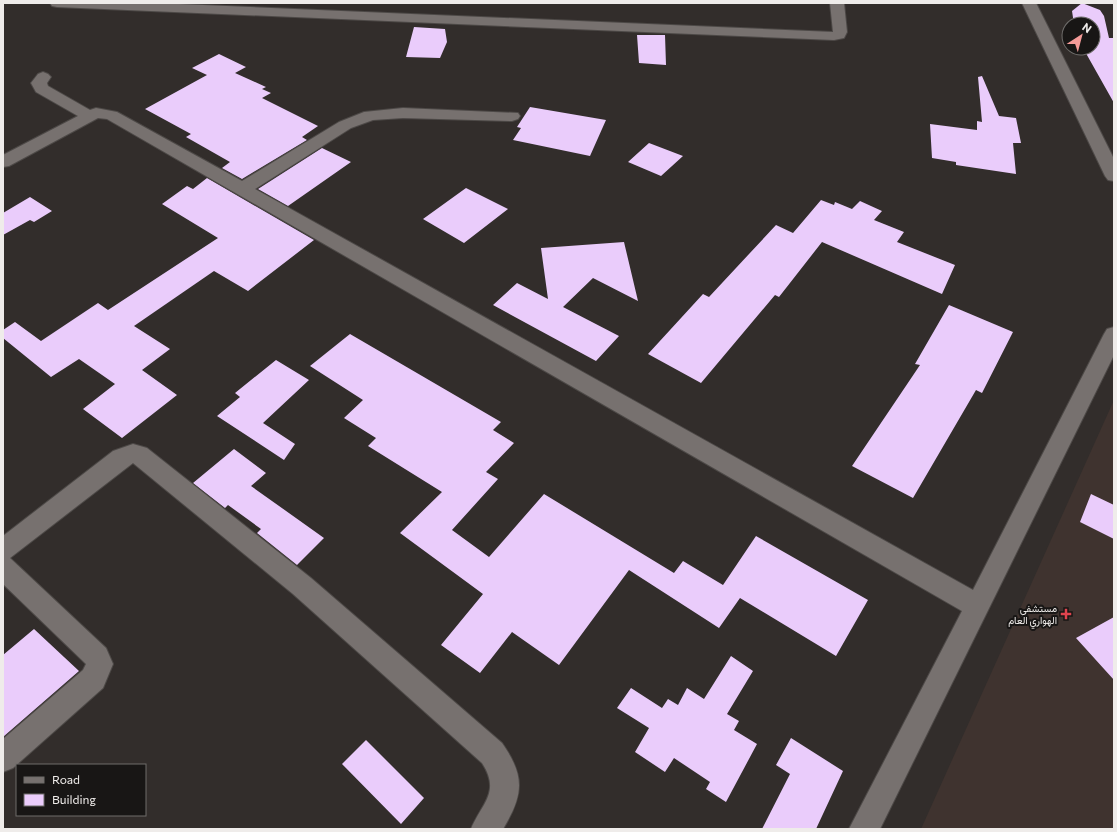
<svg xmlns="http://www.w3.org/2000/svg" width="1117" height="832" viewBox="0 0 1117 832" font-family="Commissioner,Vazirmatn,sans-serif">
	<rect width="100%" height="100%" fill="#322d2b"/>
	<path fill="#3f332f" d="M1114 400V829H921Z"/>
	<path fill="#eaccfb" d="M1082 3 1100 10 1104 16 1109 38H1114V103L1083 48H1093V24H1074L1072 11Z
		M414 27 445 29 447 42 440 58 406 57Z
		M637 35H665L666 65 639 63Z
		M219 54 246 67 235 73 266 87 262 89 271 93 262 98 318 126 302 137 307 140 242 179 222 168 230 162 186 137 191 134 145 109 207 75 192 68Z
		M982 76 999 116 1016 118 1021 143H1013L1016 174 956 165V162L932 158 930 124 977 130V121L982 122 978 77Z
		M530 107 606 120 590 156 513 140 521 128 517 127Z
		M649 143 683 156 661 176 628 162Z
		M322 148 351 162 288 206 258 189Z
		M207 178 314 240 248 291 214 271 134 326 170 349 142 370 177 395 122 438 83 409 115 384 79 359 51 377 3 338V330L15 322 41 341 98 303 108 310 218 238 162 204 187 186 193 189Z
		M466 188 508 209 464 243 423 219Z
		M30 197 52 211 34 222 30 220 3 235V213Z
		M821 200 834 205 835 202 852 209 860 201 882 211 874 220 904 232 897 242 955 265 942 294 822 242 779 297 775 295 701 383 648 354 703 294 709 297 776 225 793 233Z
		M624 242 638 301 593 278 563 307 619 336 596 361 493 305 517 283 548 299 541 248Z
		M949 305 1013 332 982 393 976 390 913 498 852 466 920 365 915 364Z
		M350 334 501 422 493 430 514 443 486 472 498 479 452 530 489 557 544 494 674 573 683 561 723 585 756 536 868 600 836 656 740 598 719 628 629 570 559 665 512 632 480 673 441 645 483 594 400 533 442 492 368 446 376 438 344 418 363 400 310 366Z
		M276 360 309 380 263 423 295 444 284 460 217 416 240 397 235 393Z
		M234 449 266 473 251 486 324 538 297 565 257 533 261 529 228 505 225 508 193 483Z
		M1091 494 1114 505V539L1080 522Z
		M1114 617V680L1076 638Z
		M34 629 79 671 3 737V655Z
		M731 656 753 671 727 714 739 721 734 730 757 744 726 802 706 789 710 782 674 758 665 772 635 752 649 728 617 708 631 688 662 708 668 699 678 705 687 688 704 699Z
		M791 738 843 771 816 829H762L790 774 776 765Z
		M366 740 424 798 401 824 342 764Z"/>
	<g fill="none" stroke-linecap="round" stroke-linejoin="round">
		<g stroke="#4d4947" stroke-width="2">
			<path id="minor" d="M50 3H156L833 32 830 3H844L847 32 844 38 834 40 57 7 52 6Z
				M1022 3H1036L1114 159V181L1108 180 1105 176Z
				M43 72 48 74 51 77 47 83 48 86 90 110 96 108 117 112 242 181 339 122 364 112 403 108 518 113 520 116 518 119 512 121 403 118 373 120 351 128 255 189 973 590 1104 334 1107 329 1114 327V355L880 829H849L962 611 107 119 98 118 9 166 3 167V155L78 116 36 92 31 83 38 74Z
				M133 444 147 448 311 578 502 743C525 776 524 794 503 829H471C482 803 501 792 482 763L293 594 133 463 10 558 106 648 113 664 103 688 13 768 3 772V739L83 670 86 664 3 584V536L113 451Z"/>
		</g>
		<use href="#minor" fill="#77716f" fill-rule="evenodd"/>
	</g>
	<path fill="#e0444e" stroke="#181615" stroke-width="1.5" d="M1064 608h4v4h4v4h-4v4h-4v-4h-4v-4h4z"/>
	<g text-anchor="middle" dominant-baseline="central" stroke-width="4" stroke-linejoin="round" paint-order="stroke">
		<g font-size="10" fill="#efecea" stroke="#181615" text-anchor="end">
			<text x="1057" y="608">مستشفي<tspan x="1057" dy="12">الهواري العام</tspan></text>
		</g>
	</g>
	<rect width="1117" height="832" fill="none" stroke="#efecea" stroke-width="8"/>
	<rect x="16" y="764" width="130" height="52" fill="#181615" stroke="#6e6c6a"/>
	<rect x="24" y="777" width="20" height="6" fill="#77716f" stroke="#6e6c6a"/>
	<text x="52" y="784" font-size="12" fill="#efecea">Road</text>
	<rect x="24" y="794" width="20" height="12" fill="#eaccfb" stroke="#6e6c6a"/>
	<text x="52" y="804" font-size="12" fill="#efecea">Building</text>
	<g transform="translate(1081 36) rotate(36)"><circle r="19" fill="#181615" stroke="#6e6c6a"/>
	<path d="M0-3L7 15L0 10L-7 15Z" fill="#f59b98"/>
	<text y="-6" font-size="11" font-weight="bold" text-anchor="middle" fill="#efecea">N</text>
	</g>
</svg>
